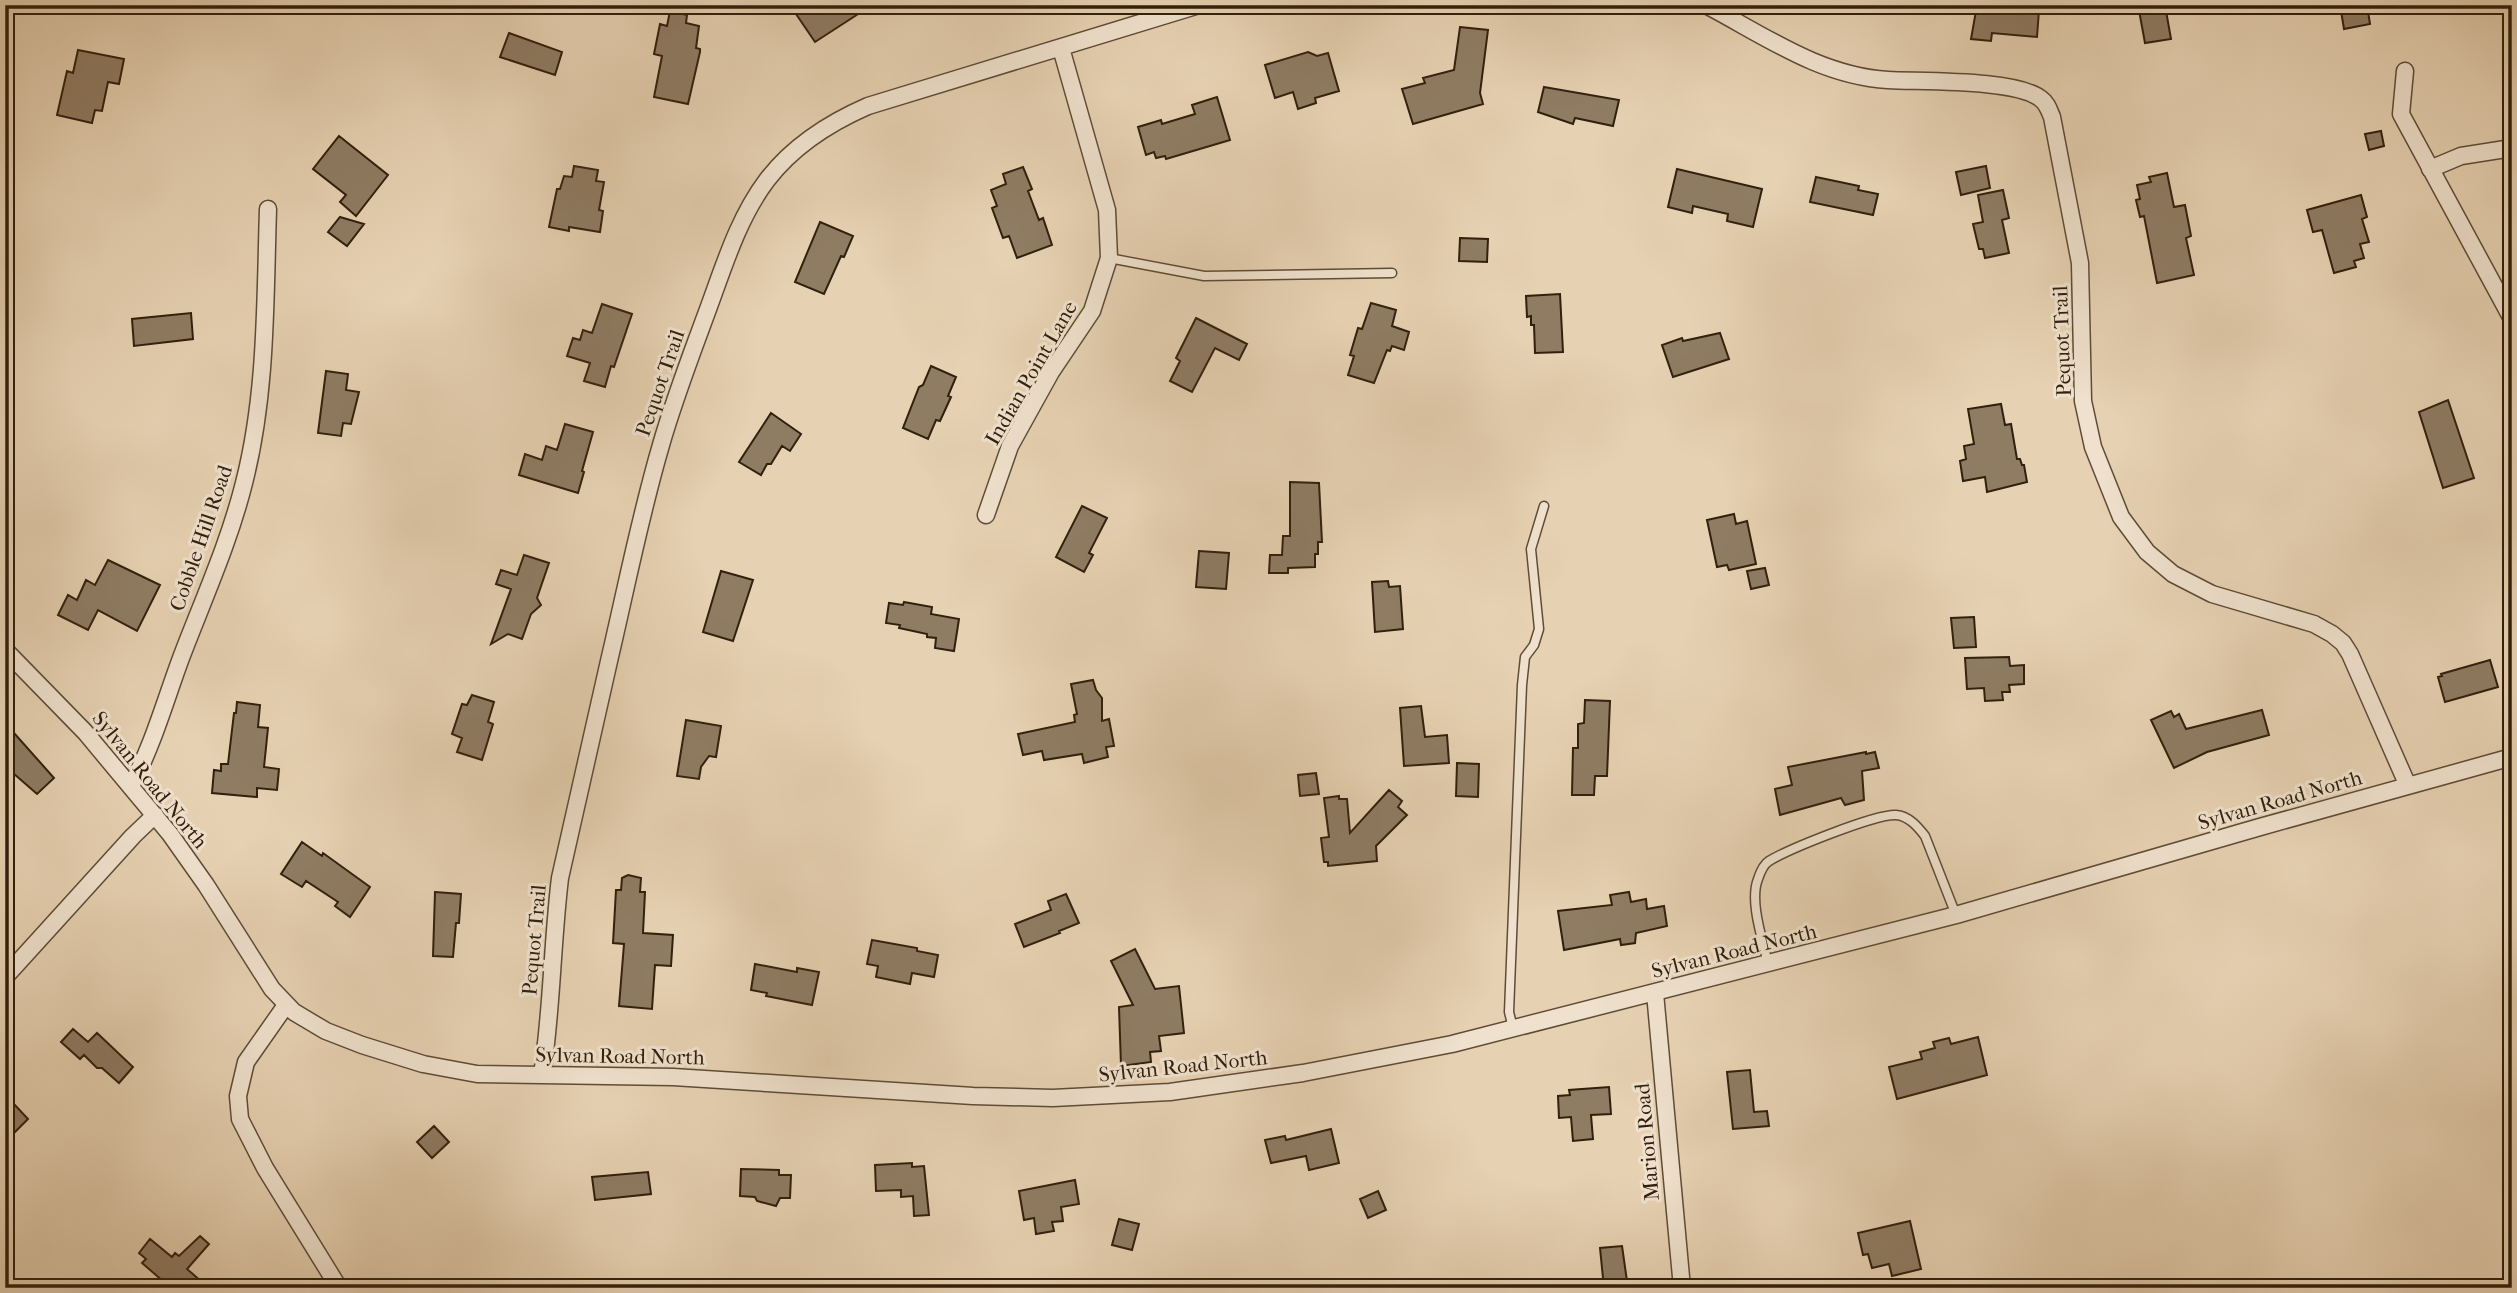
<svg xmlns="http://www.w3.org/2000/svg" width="2517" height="1293" viewBox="0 0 2517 1293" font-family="'IM FELL French Canon',serif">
	<rect width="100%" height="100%" fill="#e6d1b2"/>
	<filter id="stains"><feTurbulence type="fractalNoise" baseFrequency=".00286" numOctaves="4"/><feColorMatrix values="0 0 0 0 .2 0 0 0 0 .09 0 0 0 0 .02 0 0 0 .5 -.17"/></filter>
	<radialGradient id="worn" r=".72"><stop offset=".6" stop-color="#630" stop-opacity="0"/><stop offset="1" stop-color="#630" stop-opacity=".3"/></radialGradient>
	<path fill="#8f7c63" stroke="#31200d" stroke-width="2" d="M803 5H812L817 12 826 5H872L815 42 794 11Z
		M1977 5 2039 10 2037 37 1992 33 1991 41 1971 39Z
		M2138 5H2165L2171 39 2145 43Z
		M2340 5H2367L2370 24 2344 29Z
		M670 11 687 15 686 23 699 26 696 48 700 49V52L688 104 654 97 662 56 654 54 660 24 667 26Z
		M1460 27 1488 30 1480 93 1483 104 1413 124 1402 89 1425 83 1423 78 1454 70Z
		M509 33 562 52 555 75 500 57Z
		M78 50 124 59 119 84 108 82 102 111 95 110 92 123 57 115 67 71 73 73Z
		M1308 52 1317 56 1328 53 1339 91 1315 98 1316 103 1298 109 1293 92 1275 98 1265 65Z
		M1544 87 1619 100 1613 126 1575 118 1573 124 1538 112Z
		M1217 97 1230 140 1166 159 1165 156 1156 158 1154 152 1146 155 1138 127 1161 120 1162 124 1195 114 1192 105Z
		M2381 131 2384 146 2369 150 2365 134Z
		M339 136 388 175 356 216 340 202 346 195 313 169Z
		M574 166 598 170 596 181 604 182 599 210 603 211 600 232 569 227V231L549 227 557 189H560L564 176 572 177Z
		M1986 166 1990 188 1961 195 1956 172Z
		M1023 167 1032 189 1028 191 1039 220 1043 218 1052 245 1017 258 1009 236 1003 238 992 208 997 206 991 190 1006 184 1003 174Z
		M1677 169 1762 189 1753 227 1727 221 1728 214 1693 206 1692 213 1668 207Z
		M2167 173 2174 207 2185 205 2191 236 2186 238 2194 275 2157 283 2144 216 2140 217 2136 200 2140 199 2137 185 2151 182 2149 177Z
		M1816 177 1859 186 1858 190 1878 194 1873 215 1810 202Z
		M2003 190 2009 218 2002 220 2009 253 1985 258 1983 249H1979L1973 224 1983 222 1978 195Z
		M2361 195 2367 217 2362 219 2369 242 2360 244 2364 258 2354 261 2356 267 2334 273 2322 230 2313 232 2307 210Z
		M340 217 364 224 347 246 328 232Z
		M820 222 853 236 844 257 841 256 824 294 795 282Z
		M1460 238 1488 239 1487 262 1459 261Z
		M1560 294 1563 352 1535 353 1534 325H1531V316L1527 317 1526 296Z
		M1371 303 1396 310 1392 326 1409 332 1404 350 1392 346 1390 351 1387 350 1374 383 1348 375 1354 356 1350 355 1358 328 1362 329Z
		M602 304 632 314 614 367 611 366 605 387 584 381 590 363 567 356 573 338 580 340 583 330 592 333Z
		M191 313 193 339 134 346 132 319Z
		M1196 318 1247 344 1239 360 1215 348 1192 392 1170 381 1180 361 1176 358Z
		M1720 333 1729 359 1673 377 1662 345 1682 338 1683 341Z
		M931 366 956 377 948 396 951 397 940 421 936 420 928 439 903 428 919 387 923 385Z
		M326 371 348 374 346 390 359 392 351 424 343 423 341 436 318 433Z
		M2448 400 2474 478 2443 488 2419 412Z
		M2001 404 2005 425 2011 424 2017 459H2020L2022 465H2024L2027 482 1987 492 1985 477 1963 481 1960 461 1966 459 1964 446 1974 444 1968 409Z
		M771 413 801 434 790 451 782 446 771 464H767L761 475 739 462Z
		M565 424 593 432 582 471 584 472 578 493 519 475 525 454 542 460 546 446 557 450Z
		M1290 482 1319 483 1322 542H1318V554H1315V567L1288 568V573H1269L1270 555H1282L1283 536H1290Z
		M1082 506 1107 518 1089 553 1093 555 1084 572 1056 557Z
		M1734 514 1736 524 1747 521 1756 564 1729 570 1727 565 1717 567 1707 520Z
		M1199 551 1229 553 1226 589 1196 587Z
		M524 555 549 563 537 598 541 605 531 614 522 639 508 634 491 644 511 589 496 584 501 570 517 575Z
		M108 560 160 585 137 631 98 610 88 630 58 615 68 595 77 600 86 580 95 585Z
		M1765 568 1769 585 1751 589 1747 571Z
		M721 571 753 580 733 641 703 632Z
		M1388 581 1389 587 1400 586 1403 629 1375 632 1372 582Z
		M904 602 932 607 931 614 959 619 954 651 935 648 936 638 927 637V634L899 628 900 625 886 623 889 603 903 605Z
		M1974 617 1976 647 1954 648 1951 618Z
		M2009 657 2010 666 2024 665V684L2009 685 2010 692H2002L2003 700 1985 701 1984 688 1967 689 1965 658Z
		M2490 660 2498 687 2445 702 2438 677 2442 676 2441 674Z
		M1093 680 1096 690 1102 698V721L1109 719 1114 746 1106 747 1108 757 1084 763 1082 754 1044 760 1042 751 1023 755 1018 734 1075 722 1074 715 1077 714 1071 684Z
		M472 695 494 702 488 722 493 724 482 760 457 752 462 738 452 734 462 704 467 705Z
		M1585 700 1610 701 1607 776H1595L1594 795H1572L1573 748H1578V724L1584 723Z
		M237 702 260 705 258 727 268 728 264 767 279 769 277 790 257 788V797L212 793 214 770 221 771V764H228L234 713H236Z
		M1421 706 1425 737 1447 735 1449 763 1404 766 1400 708Z
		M2262 710 2269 735 2207 752 2174 768 2151 720 2171 711 2174 717 2179 714 2186 729Z
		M686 720 721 726 716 757 709 756 701 767 699 779 677 776Z
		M14 733 54 778 37 794 5 766V742Z
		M1866 752V754L1875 752 1879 768 1862 771 1864 800 1845 805 1841 798 1780 815 1775 789 1792 785 1788 767Z
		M1457 763 1479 764 1478 797 1456 796Z
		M1316 773 1319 794 1300 796 1298 775Z
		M1389 790 1402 801 1398 807 1407 815 1376 846 1377 861 1328 866V862H1324L1321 838 1329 837 1324 798 1339 796V799H1347L1350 833Z
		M302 842 322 856 323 853 370 887 350 917 335 906 338 902 306 881 302 887 281 874Z
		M628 875 641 878 640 892H645L643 933 673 935 671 966 655 965 652 1009 619 1006 624 944 613 943 616 890H621L622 878Z
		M435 892 461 894 459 923H456L453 957 433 956Z
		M1629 892 1631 902 1646 899 1647 909 1664 906 1667 926 1636 933 1635 943 1621 945 1620 939 1564 950 1558 911 1612 905 1610 895Z
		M1066 894 1079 923 1059 931 1060 933 1024 947 1015 924 1051 910 1048 901Z
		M872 940 917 948V951L938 955 934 977 912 973 910 984 876 977 878 966 867 964Z
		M1135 949 1155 989 1179 986 1184 1033 1159 1036 1161 1051 1150 1052 1151 1062 1121 1066 1119 1007 1133 1005 1111 961Z
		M755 964 797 972V968L819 972 812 1005 766 996 767 993 751 990Z
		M73 1029 88 1042 97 1033 133 1067 119 1083 102 1068H97L84 1055 80 1059 61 1042Z
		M1978 1037 1987 1075 1897 1099 1889 1067 1922 1059 1920 1052 1935 1048 1933 1042 1949 1038 1951 1044Z
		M1750 1070 1754 1112 1767 1111 1769 1126 1733 1129 1727 1072Z
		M1609 1087 1611 1114 1591 1115 1593 1139 1573 1141 1571 1117 1559 1118 1558 1096 1570 1095 1569 1090Z
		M13 1103 28 1119 13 1134 5 1126V1110Z
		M434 1126 449 1142 432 1158 417 1142Z
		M1331 1129 1339 1163 1309 1170 1306 1156 1271 1163 1265 1140 1285 1136 1286 1140Z
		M912 1163V1167L924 1166 929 1215 914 1216 913 1196 901 1197V1190L876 1191 875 1165Z
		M741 1169 779 1170V1175H791L790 1198H780L776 1206 757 1201 755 1197 740 1196Z
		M648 1172 651 1194 595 1200 592 1177Z
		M1075 1180 1079 1204 1061 1207 1063 1221 1052 1222 1054 1231 1036 1234 1034 1218 1024 1220 1019 1191Z
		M1378 1191 1386 1210 1368 1218 1360 1199Z
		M1119 1219 1139 1224 1132 1250 1112 1245Z
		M1910 1221 1921 1269 1892 1276 1889 1264 1872 1268 1868 1254 1863 1255 1858 1233Z
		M200 1236 209 1244 187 1269 209 1288H171L142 1263 146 1259 139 1253 150 1239 172 1257 175 1253 179 1256Z
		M1622 1246 1628 1288H1604L1600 1248Z"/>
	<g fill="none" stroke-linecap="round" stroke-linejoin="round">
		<g stroke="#5e4c36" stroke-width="11">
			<path id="lane" d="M1109 258 1204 276 1392 273
				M1768 964C1763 941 1749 901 1758 879 1760 873 1764 864 1769 861 1789 849 1875 814 1896 815 1909 816 1918 827 1925 836L1956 915
				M1513 1028 1509 1012 1522 685 1525 657 1534 645 1539 629 1531 549 1544 506"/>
		</g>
		<g stroke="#5e4c36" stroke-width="19">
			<path id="street" d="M1706 5C1765 36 1820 76 1888 80 1922 82 2017 79 2041 99 2047 103 2049 110 2052 117L2080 263 2083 401 2093 447 2121 517 2147 552 2173 574 2212 594 2314 624 2332 634 2343 643 2350 654 2408 786
				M2405 71 2401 114 2512 319
				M2430 169 2461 156 2512 148
				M986 515 1010 446 1051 372 1092 311 1109 258 1107 210 1061 48
				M5 650 85 732 170 834 206 885 272 989 294 1012 326 1031 362 1045 423 1064 477 1074 673 1077 973 1096 1053 1098 1170 1092 1303 1073 1452 1044 1956 915 2260 827 2512 757
				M131 786C153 745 165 701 181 658 203 600 229 543 244 483 267 393 265 301 268 209
				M5 977 133 836 155 815
				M1655 993 1682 1288
				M286 1005 246 1062 238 1096 240 1119 265 1168 339 1288
				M542 1075C552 1010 552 944 560 878 576 806 593 734 609 661 626 589 640 516 661 445 673 403 689 361 704 320 722 273 736 221 767 180 793 146 829 123 868 106L1199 5"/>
		</g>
		<use href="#lane" stroke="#efe1cd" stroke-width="8"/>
		<use href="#street" stroke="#efe1cd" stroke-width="16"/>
	</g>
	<g text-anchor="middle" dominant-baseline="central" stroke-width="6" stroke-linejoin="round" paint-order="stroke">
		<g font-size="21" fill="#31200d" stroke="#efe1cd">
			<text transform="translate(2062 341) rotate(-92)">Pequot Trail</text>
			<text transform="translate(1031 373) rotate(-60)">Indian Point Lane</text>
			<text transform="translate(660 383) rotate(-71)">Pequot Trail</text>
			<text transform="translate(201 538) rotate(-71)">Cobble Hill Road</text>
			<text transform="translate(150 780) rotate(51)">Sylvan Road North</text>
			<text transform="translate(2280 800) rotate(-16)">Sylvan Road North</text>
			<text transform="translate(534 940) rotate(-85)">Pequot Trail</text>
			<text transform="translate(1734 951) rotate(-14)">Sylvan Road North</text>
			<text transform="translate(620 1056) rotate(1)">Sylvan Road North</text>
			<text transform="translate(1183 1066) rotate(-6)">Sylvan Road North</text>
			<text transform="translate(1647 1142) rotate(-95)">Marion Road</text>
		</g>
	</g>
	<rect width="2517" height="1293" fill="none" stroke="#e6d1b2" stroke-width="28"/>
	<rect x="7" y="7" width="2503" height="1279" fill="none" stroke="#31200d" stroke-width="3.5"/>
	<rect x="14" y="14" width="2489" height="1265" fill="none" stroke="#31200d" stroke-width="2"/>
	<rect width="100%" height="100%" filter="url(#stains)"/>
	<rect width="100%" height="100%" fill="url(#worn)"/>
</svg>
